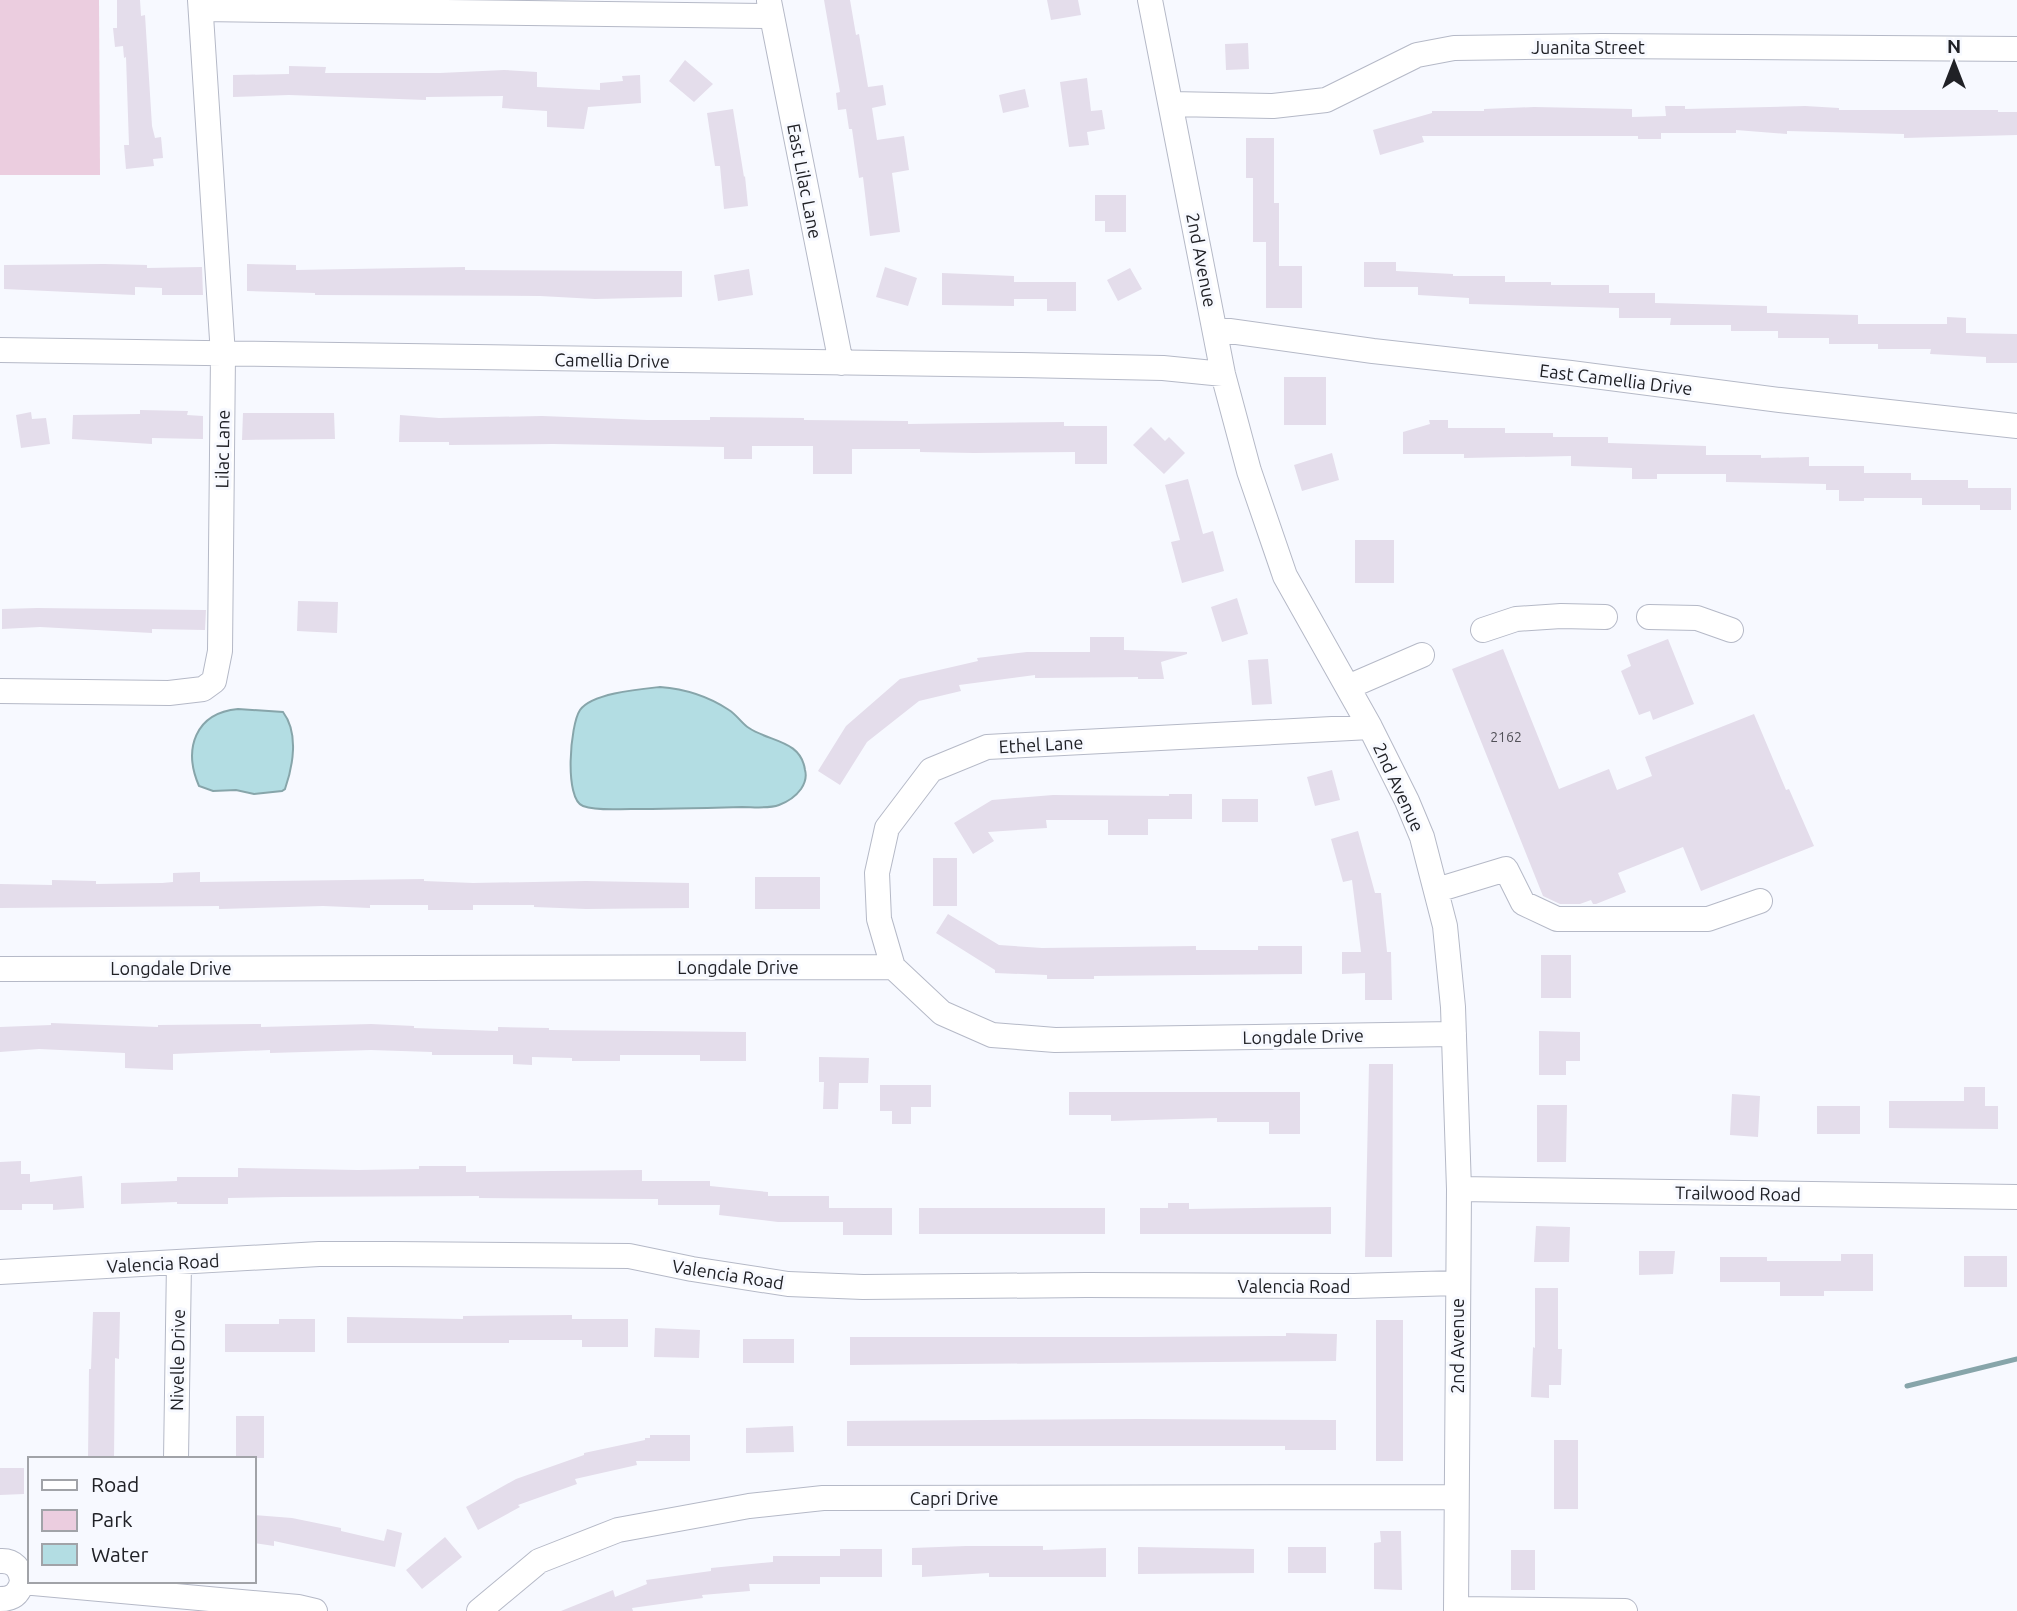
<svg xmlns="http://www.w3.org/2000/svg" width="2017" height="1611" viewBox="0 0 2017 1611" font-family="Ubuntu,sans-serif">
	<rect width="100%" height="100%" fill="#f7f9ff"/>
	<path fill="#ebcddf" d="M0 0H99L100 175H0Z"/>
	<path fill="#b3dde3" stroke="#87a5aa" stroke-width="2" d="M660 687C686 689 708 696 729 710 737 715 742 724 749 728 770 742 801 740 805 770 807 777 805 783 801 789 796 796 787 802 779 805 769 809 753 807 742 807 705 808 668 809 631 809 616 809 597 811 583 806 564 799 570 725 580 710 592 693 641 689 660 687Z
		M238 709 283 712C299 733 293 766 285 789L282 791 254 794 236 790 213 791 199 786C183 749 195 713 238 709Z"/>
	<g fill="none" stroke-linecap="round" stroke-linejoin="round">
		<path stroke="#87a5aa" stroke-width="5" d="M1907 1386 2017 1359"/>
	</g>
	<path fill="#e4ddeb" d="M117 0H140L141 16 145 15 152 126 155 138 161 137 163 158 153 159 154 166 126 169 124 145H129L126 57 124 58 123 46 115 47 113 28H117Z
		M824 0H850L856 35 859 34 868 87 883 85 886 105 872 108 877 140 904 136 909 170 892 173 900 232 870 236 863 177 859 178 852 129H849L846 109 838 110 836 93 840 92Z
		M1047 0H1078L1081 15 1051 20Z
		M1248 43 1249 69 1226 70 1225 44Z
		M685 60 713 84 694 102 669 81Z
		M289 66 326 67 325 73H440L504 70 537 72V87L600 90V83L623 81 622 76 640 75 641 103 588 107 584 129 547 127V111L502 108 503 96 426 97V100L289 95 233 97V75L289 74Z
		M1087 78 1091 111 1102 110 1105 129 1087 132 1089 145 1069 147 1060 82Z
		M1025 89 1029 107 1003 113 999 95Z
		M1665 106H1685V109L1805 106 1839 108V110H1998V112H2017V135L1904 138V134L1787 131V134L1736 130V133H1661V139H1638V136H1422L1424 142 1380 155 1373 130 1432 113V111H1484V109L1534 107 1632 109V117L1666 116Z
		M733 109 744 177 745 176 748 206 724 209 720 166H715L707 113Z
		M1246 138H1274V203H1279V266H1302V308H1266V242H1253V178H1246Z
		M1095 195H1126V232H1105V221H1095Z
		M1364 262H1396V271L1453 274V276H1505V282H1551V285H1609V293H1655V303L1767 306V313L1858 315V324H1947V317L1966 318V333L2017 334V363H1986V357L1930 354 1931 349H1878V344H1829V338H1778V331H1731V325H1670L1671 318H1619V308L1469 304V298L1418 295V287H1364Z
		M104 264 147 265V268L202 267 203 295H162V288L135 287V295L4 289V265Z
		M247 264 296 265V270L465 267V270L682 271V297L595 299 540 296 315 295V293L247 291Z
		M885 267 917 278 908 306 876 297Z
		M1130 268 1142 289 1118 301 1107 280Z
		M749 269 753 295 718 301 714 275Z
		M942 273 1014 276V282H1076V311H1047V299H1014V306L942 305Z
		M1284 377H1326V425H1284Z
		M140 410 188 411 187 415 203 416V439L152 438V444L72 439 73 415 140 414Z
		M31 412 32 419 46 418 50 444 21 448 16 415Z
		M243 413H334L335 439 242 440Z
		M400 415 439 418 542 416 647 420H710V417L804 418V420L908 421V424L1064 422V426H1107V464H1075V452L974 453 920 452V449H852V474H813V446H752V459H724V447L553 444 449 445V442H399Z
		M1429 420H1448V428H1505V433H1553V437H1608V443L1706 446V455H1761V458L1809 457V466H1864V473H1911V480H1968V488H2011V510H1980V505H1922V498H1864V501H1839V490H1826V484L1726 482V474H1657V479H1632V468L1571 466V456L1464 458V454H1403V432L1430 424Z
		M1151 427 1165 441 1169 437 1185 453 1164 474 1133 445Z
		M1332 453 1339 480 1302 491 1294 465Z
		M1188 479 1203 534 1213 531 1224 571 1182 583 1171 542 1180 540 1165 485Z
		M1355 540H1394V583H1355Z
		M1237 598 1248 634 1222 642 1211 607Z
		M298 601 338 602 337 633 297 631Z
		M37 608 206 610 205 630 152 629V633L40 627 2 629V609Z
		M1090 637H1124V650L1187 652V654L1161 662 1164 679H1138V677L1035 678V675L959 685 961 691 919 701 867 742 840 785 818 771 846 726 900 679 978 661 977 658 1027 652H1090Z
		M1668 639 1694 704 1653 720 1650 711 1639 715 1621 671 1631 666 1627 655Z
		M1503 649 1559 789 1609 769 1617 790 1652 776 1645 757 1754 714 1786 790 1789 789 1814 846 1701 891 1683 847 1618 873 1626 892 1596 904H1593L1591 900 1580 904H1560L1543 896 1452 669Z
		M1268 659 1272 704 1252 705 1248 660Z
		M1332 770 1340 800 1315 806 1307 777Z
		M1169 794H1192V819H1148V835H1108V820H1046L1047 828 988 832 994 841 973 854 954 823 992 800 1053 795 1169 796Z
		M1222 799H1258V822H1222Z
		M1358 831 1375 893H1381L1387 952H1391L1392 1000H1365V973L1342 974V952H1361L1352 880 1343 882 1331 839Z
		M933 858H957V906H933Z
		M200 872V882L424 879V881L473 883 586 881 689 883V908L586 909 534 907V905H473V910H428V905H370V908L323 906 219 909V906L0 908V884L52 885V880L96 881V884L162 883 173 882V873Z
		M755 877H820V909H755Z
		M948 914 999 945 1042 948 1196 946V950H1258V946H1302V974L1094 976V979H1047V975L995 973V970L936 933Z
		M1541 955H1571V998H1541Z
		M51 1023 158 1027V1025L261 1024V1027L371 1024 414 1026V1028L498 1031V1027L549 1028V1030L746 1032V1061H700V1055H620V1061H572V1058L532 1057V1065L513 1064V1055H432V1052L371 1050 270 1053V1050L173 1054V1070L125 1068V1053L39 1049 0 1052V1027L51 1025Z
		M1539 1031 1580 1032V1061H1566V1075H1539Z
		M819 1057 869 1058 868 1083H839L838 1109H823L824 1082H819Z
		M1369 1064H1393L1392 1257H1365Z
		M880 1085H931V1107H911V1124H892V1111H880Z
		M1964 1087H1985V1106H1998V1129L1889 1128V1101H1964Z
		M1069 1092H1300V1134H1269V1122H1217V1118L1111 1121V1115H1069Z
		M1732 1094 1760 1096 1758 1137 1730 1135Z
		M1537 1105H1567L1566 1162H1537Z
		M1817 1106H1860V1134H1817Z
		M21 1161V1174H30V1182L82 1176 84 1208 53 1210V1204H22V1210H0V1162Z
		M419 1166H466V1172L642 1170V1181H710V1186L768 1192V1196H829V1208H892V1235H843V1222H778L719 1215 720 1205H658V1199L479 1198V1196L284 1197 228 1198V1204H177V1202L121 1204V1183L177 1181V1177H238V1168L358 1170 419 1169Z
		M1168 1203H1189V1209L1331 1207V1234H1140V1208H1168Z
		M919 1208H1105V1234H919Z
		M1536 1226 1570 1227 1569 1262H1534Z
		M1639 1251H1675L1673 1274 1639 1275Z
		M1841 1254H1873V1291H1824V1296H1780V1282H1720V1257H1767V1261H1841Z
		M1964 1256H2007V1287H1964Z
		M1535 1288H1558V1349H1562L1561 1385H1549V1398L1531 1397 1533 1347 1535 1348Z
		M93 1312H120L119 1359 115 1358 114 1459H88L89 1369H91Z
		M572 1315V1319H628V1347H582V1340H509V1343H347V1317L463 1319V1316Z
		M279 1319H315V1352H225V1324H279Z
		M1376 1320H1403V1461H1376Z
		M655 1328 700 1330 699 1358 654 1357Z
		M1286 1333 1337 1334 1336 1361 850 1365V1337H1138L1286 1336Z
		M743 1339H794V1363H743Z
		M236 1416H264V1458H236Z
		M1140 1419 1336 1420V1450H1285V1446H847V1421Z
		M793 1426 794 1452 746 1453V1428Z
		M650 1435H690V1461H636L637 1465 575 1479 577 1484 518 1505 520 1507 478 1530 466 1507 516 1479 584 1455V1453L645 1440V1438H650Z
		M1554 1440H1578V1509H1554Z
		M0 1468H24V1494L0 1495Z
		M254 1515 292 1518 341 1528V1531L384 1541 387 1529 402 1533 395 1567 274 1541V1546L254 1543Z
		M1380 1531H1401L1402 1590 1374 1589V1543L1381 1542Z
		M445 1537 462 1557 422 1589 406 1570Z
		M966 1546H1043V1550L1106 1548V1577H989V1573L922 1577V1565H912V1548Z
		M1138 1547 1254 1549V1573L1138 1574Z
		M1288 1547H1326V1573H1288Z
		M840 1549H882V1577H820V1584H749L750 1591 702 1595 703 1598 632 1608 633 1611H561L613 1590 615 1597 647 1584 646 1580 711 1571V1568L773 1562V1556H840Z
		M1511 1550H1535V1590H1511Z"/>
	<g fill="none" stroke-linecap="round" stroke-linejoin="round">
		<g stroke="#b5b9c7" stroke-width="26">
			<path id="minor" d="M1150 0 1223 374 1249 471 1285 576 1370 727 1407 801 1422 837 1445 926 1453 1007 1459 1189 1456 1611
				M769 1 841 363
				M201 9 772 16
				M1171 104 1273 106 1326 100 1417 55 1454 48 1602 46 2017 49
				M1215 329 1373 351 1571 373 1780 400 2017 426
				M0 350 1021 365 1163 368 1223 374
				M1649 617 1697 618 1731 630
				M1483 630 1516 619 1561 616 1605 617
				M1348 687 1422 655
				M0 691 169 693 203 689 214 681 220 651 223 355 200 0
				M1437 890 1506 869 1523 903 1557 919H1708L1760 901
				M893 967 879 919 877 873 887 828 931 770 987 747 1370 727
				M0 969 893 967 942 1013 992 1035 1055 1040 1454 1034
				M1459 1189 2017 1197
				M0 1272 319 1254H391L629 1256 692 1269 788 1284 863 1287 1086 1285 1354 1286 1457 1283
				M176 1459 179 1262
				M0 1561C14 1560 21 1569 22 1582 19 1594 12 1599 0 1599
				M22 1582 298 1607 315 1611
				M1456 1609 1625 1611
				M479 1611 539 1561 618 1530 749 1506 823 1498 1456 1497"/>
		</g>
		<use href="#minor" stroke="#fff" stroke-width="24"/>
	</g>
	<g text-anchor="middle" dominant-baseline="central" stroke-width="6" stroke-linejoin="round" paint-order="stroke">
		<g font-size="14" fill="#515057">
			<text x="1506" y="737">2162</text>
		</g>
		<g font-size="18" fill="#202126" stroke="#f7f9ff">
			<text x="1588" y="47">Juanita Street</text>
			<text transform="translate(805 181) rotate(79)">East Lilac Lane</text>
			<text transform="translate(1202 260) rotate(79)">2nd Avenue</text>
			<text transform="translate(612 360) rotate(1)">Camellia Drive</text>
			<text transform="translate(1616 379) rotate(7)">East Camellia Drive</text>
			<text transform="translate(222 449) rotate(-89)">Lilac Lane</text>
			<text transform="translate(1041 744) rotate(-3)">Ethel Lane</text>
			<text transform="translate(1399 787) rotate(65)">2nd Avenue</text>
			<text x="738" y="967">Longdale Drive</text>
			<text x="171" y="968">Longdale Drive</text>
			<text transform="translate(1303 1036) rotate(-1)">Longdale Drive</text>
			<text transform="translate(1738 1193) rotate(1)">Trailwood Road</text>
			<text transform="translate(163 1263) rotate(-3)">Valencia Road</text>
			<text transform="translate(728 1274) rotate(9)">Valencia Road</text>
			<text x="1294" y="1286">Valencia Road</text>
			<text transform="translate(1457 1346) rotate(-90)">2nd Avenue</text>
			<text transform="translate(177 1360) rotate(-89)">Nivelle Drive</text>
			<text x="954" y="1498">Capri Drive</text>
		</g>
	</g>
	<rect x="28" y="1457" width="228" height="126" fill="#f7f9ff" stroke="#a1a3a8" stroke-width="2"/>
	<rect x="42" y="1480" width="35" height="10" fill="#ffffff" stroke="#a1a3a8" stroke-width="2"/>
	<text x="91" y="1492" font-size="21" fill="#202126">Road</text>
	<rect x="42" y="1510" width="35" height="21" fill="#ebcddf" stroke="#a1a3a8" stroke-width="2"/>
	<text x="91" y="1527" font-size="21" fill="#202126">Park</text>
	<rect x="42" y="1544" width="35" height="21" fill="#b3dde3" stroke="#a1a3a8" stroke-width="2"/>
	<text x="91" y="1562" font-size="21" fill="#202126">Water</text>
	<g transform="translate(1954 63)" stroke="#f7f9ff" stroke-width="5" paint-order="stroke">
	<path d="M0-5L12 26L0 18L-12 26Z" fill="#202126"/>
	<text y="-10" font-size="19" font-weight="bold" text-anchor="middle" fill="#202126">N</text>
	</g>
</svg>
